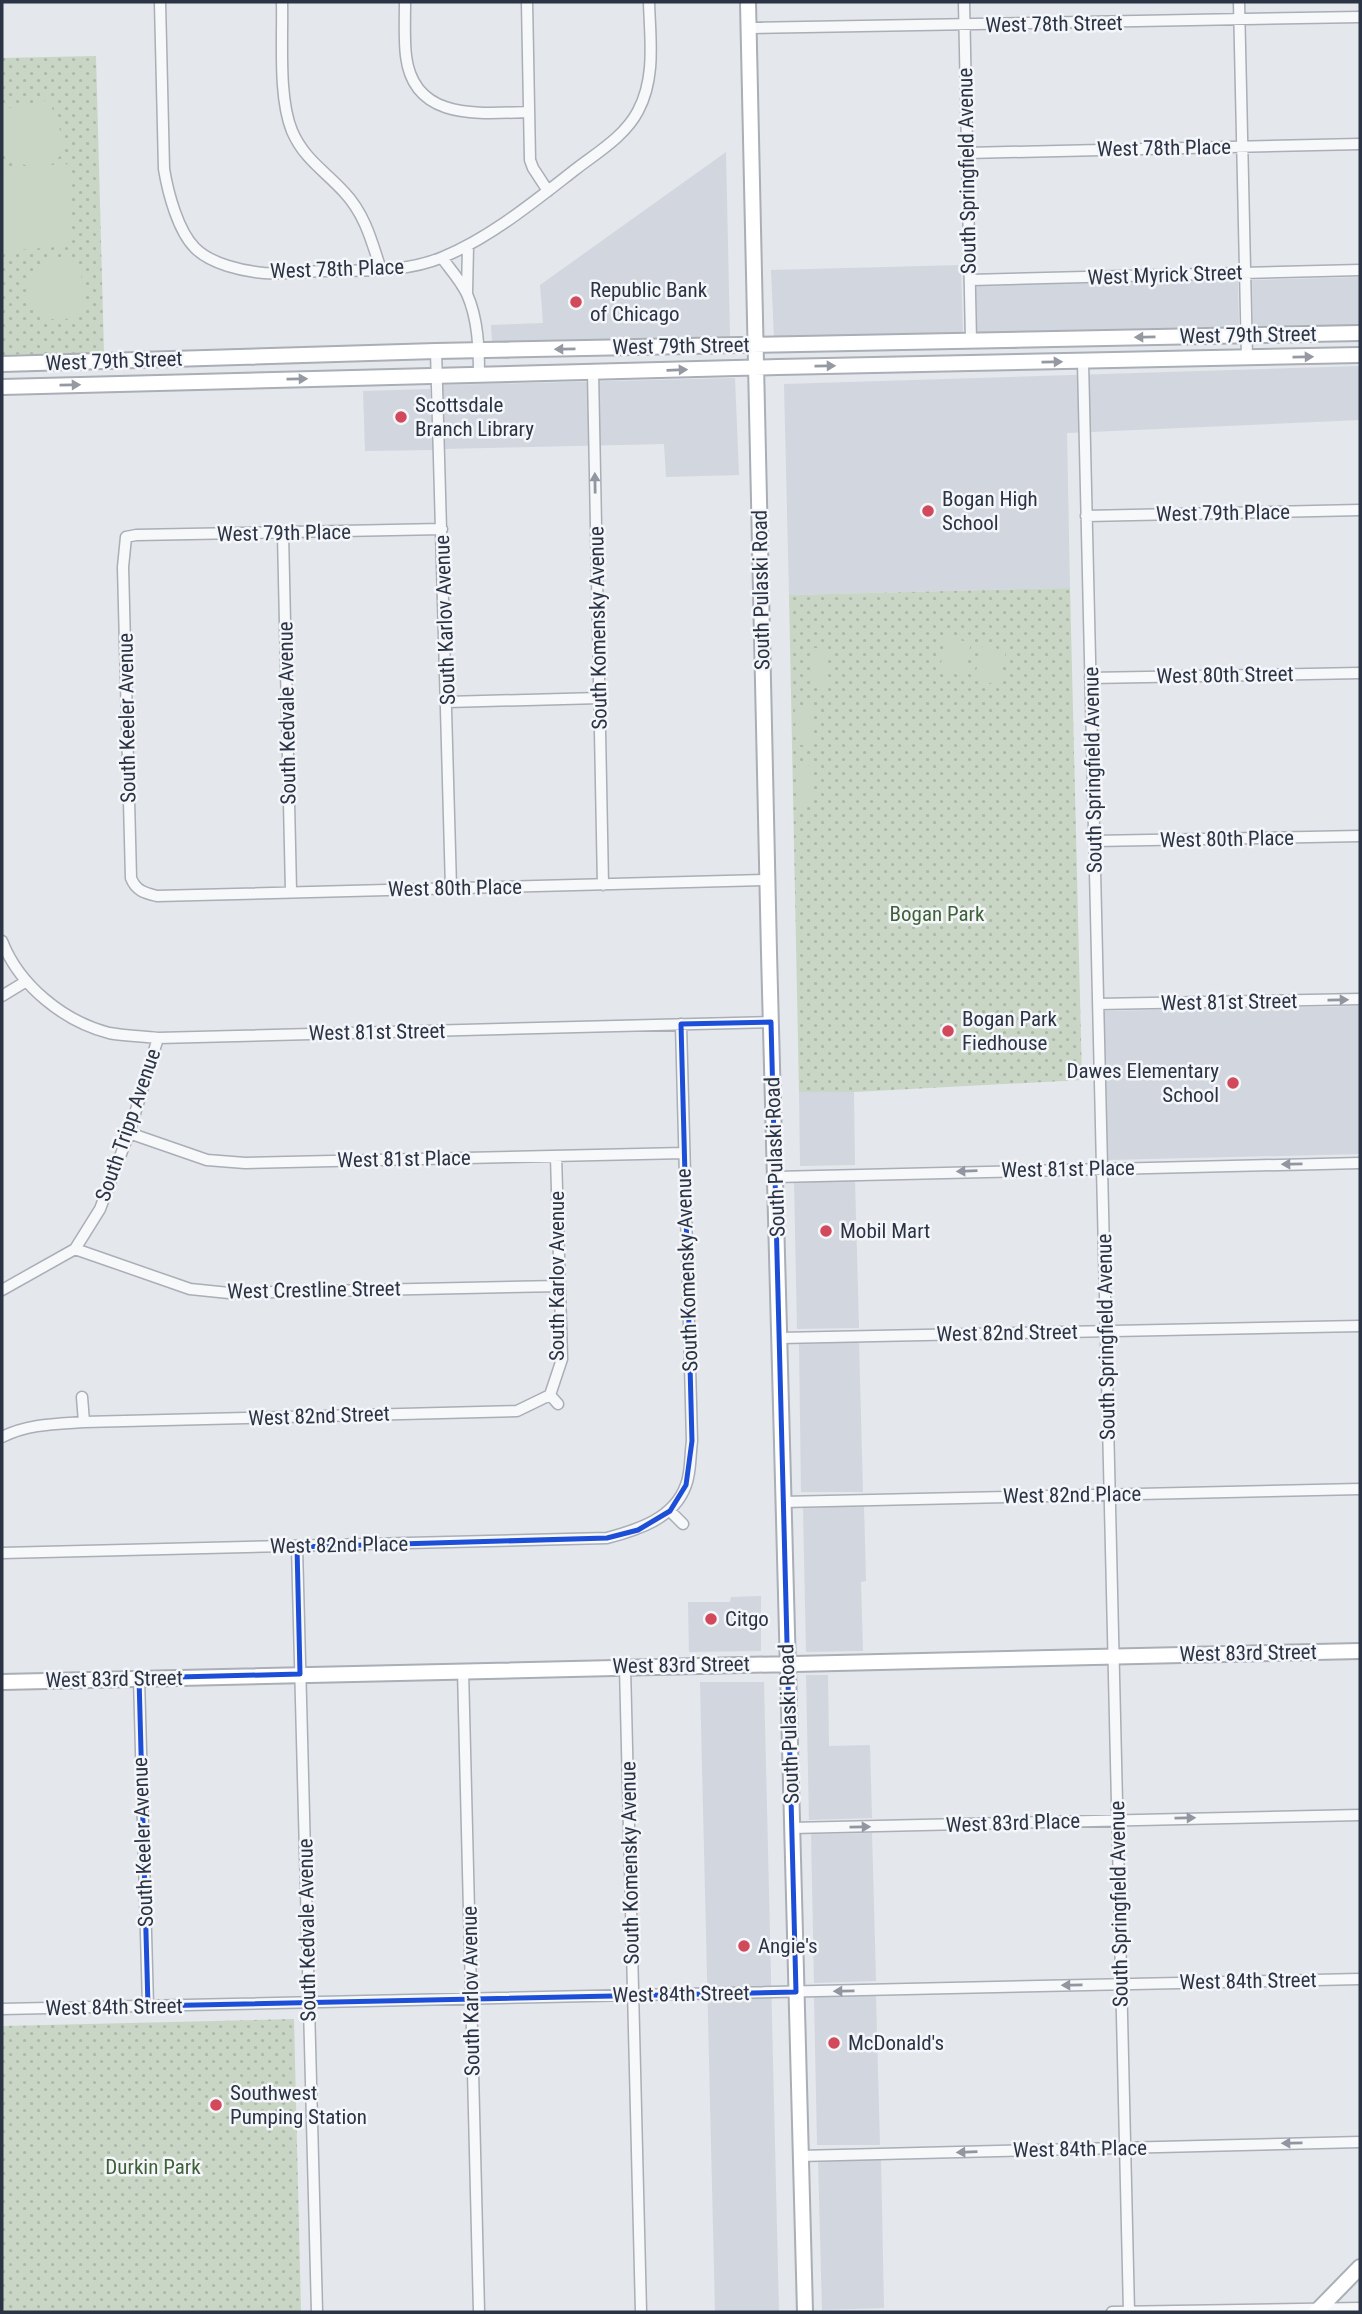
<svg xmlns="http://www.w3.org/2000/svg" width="1362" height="2314" viewBox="0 0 1362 2314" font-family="'Roboto Condensed',sans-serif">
	<defs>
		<pattern id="grass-dots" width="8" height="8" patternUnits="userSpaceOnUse" patternTransform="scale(1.75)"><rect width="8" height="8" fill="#c9d6c5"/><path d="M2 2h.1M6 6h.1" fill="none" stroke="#adb8ab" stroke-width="1.8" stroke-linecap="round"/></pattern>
	</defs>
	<rect width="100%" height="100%" fill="#e4e7ec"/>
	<path fill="#d2d6de" d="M726 152 730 337 492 342 491 325 543 323 540 285Z
		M961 265 963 334 774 339 771 270Z
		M1360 277V325L1253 327 1252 280Z
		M1238 280 1239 329 977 334 976 286Z
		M1360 366V420L1067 433 1070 588 789 595 784 384Z
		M735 378 739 475 666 477 664 444 441 449V385Z
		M430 389 433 450 365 451 363 391Z
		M1360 1006V1154L1107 1160 1103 1011Z
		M799 1092H854L855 1165 800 1166Z
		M855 1179 859 1328 797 1329 794 1180Z
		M859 1342 863 1492H801L799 1344Z
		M864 1506 866 1581 861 1582 863 1651 806 1652 803 1508Z
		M761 1596V1651L689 1652 688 1602H730L731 1597Z
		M806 1675H828L829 1746 870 1745 872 1818 809 1820Z
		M700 1682H764L779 2312H715Z
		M872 1833 876 1981 814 1983 811 1834Z
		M876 1996 880 2145H817L814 1997Z
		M881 2159 884 2308 822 2310 818 2160Z"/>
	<path fill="url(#grass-dots)" d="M96 56 104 353 2 355V58Z
		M1070 588 1082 1080 854 1092H799L789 595Z
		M294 2019 301 2312H2V2026Z"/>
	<path fill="#c9d6c5" d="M47 97 56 103 52 108 61 133 63 153 51 165 71 164 70 246 2 251V169L31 167 14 161 2 149V109L44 102Z
		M60 259 74 261 81 268 84 313C78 319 72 318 64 319 13 324 17 266 60 259Z
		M948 637 971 643 963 676 939 670Z
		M983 645 1006 651 998 685 974 679Z
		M810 648H828V686H811Z
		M795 707H812L813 745H796Z
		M814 765V803L797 804 796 766Z"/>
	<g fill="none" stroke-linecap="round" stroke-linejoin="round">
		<g stroke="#a9aeb7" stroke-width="13">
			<path id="street" d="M160 2 164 169C168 193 178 231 195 248 211 264 242 271 264 273 283 274 303 272 323 271 363 270 405 273 443 257 490 238 536 200 576 169 598 152 625 136 638 111 656 77 650 39 649 2
				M282 2C283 39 278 97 292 131 304 159 325 171 344 192 365 214 372 242 381 270
				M405 2C405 20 404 39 406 56 414 122 480 113 529 112
				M527 2 530 160 533 168 548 191
				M964 2 971 341
				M1239 2 1247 358
				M748 28 1360 17
				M967 153 1360 144
				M442 258C450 269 461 281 467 294 478 319 479 348 479 375
				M970 280 1360 270
				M467 293 468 246
				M436 351 451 888
				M1083 362 1129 2312
				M593 372 603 885
				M1086 516 1360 510
				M283 534 291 891
				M126 537 123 567 131 878C136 891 145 893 157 896L767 880
				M126 537 136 535 442 529
				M1090 678 1360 673
				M447 702 600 698
				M1094 841 1360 836
				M2 941C19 985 63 1021 109 1033 125 1036 142 1036 158 1038L771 1022
				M2 996 25 982
				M1098 1004 1360 999
				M129 1133 207 1160 245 1163 684 1153
				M776 1177 1360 1163
				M75 1249 190 1289 229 1293 560 1286
				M2 1290 75 1249 100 1209 129 1133 158 1038
				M780 1338 1360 1326
				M550 1395 562 1359 556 1156
				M550 1395 558 1404
				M82 1397 84 1422
				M2 1437C28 1424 55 1424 84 1422L517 1411 550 1395
				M783 1502 1360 1489
				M670 1511 683 1524
				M297 1547 317 2312
				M2 1553 607 1538C637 1530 674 1519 686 1485 691 1473 690 1455 692 1441L681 1024
				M625 1667 641 2312
				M463 1670 479 2312
				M139 1678 148 2006
				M792 1828 1360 1815
				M2 2009 1360 1979
				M800 2156 1360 2142
				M1112 2312 1360 2308"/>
		</g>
		<g stroke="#a9aeb7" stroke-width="18">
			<path id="secondary" d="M748 2 769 953 805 2312
				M2 364 436 351 1360 333
				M2 387 778 367 1360 355
				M2 1682 1360 1651
				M1316 2312 1360 2267"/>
		</g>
		<use href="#street" stroke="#f7f8fa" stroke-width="10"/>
		<use href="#secondary" stroke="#fff" stroke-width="14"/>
	</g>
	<defs><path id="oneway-solid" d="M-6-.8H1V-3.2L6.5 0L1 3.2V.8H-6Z" transform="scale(1.75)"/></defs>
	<g fill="#959aa2">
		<use href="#oneway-solid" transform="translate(1145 337) rotate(179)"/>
		<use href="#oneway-solid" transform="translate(565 349) rotate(179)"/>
		<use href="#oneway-solid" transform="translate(1303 357) rotate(-1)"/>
		<use href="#oneway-solid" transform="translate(1052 362) rotate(-1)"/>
		<use href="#oneway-solid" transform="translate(825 366) rotate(-1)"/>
		<use href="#oneway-solid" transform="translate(677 370) rotate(-2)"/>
		<use href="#oneway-solid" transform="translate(297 379) rotate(-1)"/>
		<use href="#oneway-solid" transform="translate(70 385) rotate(-1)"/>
	</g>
	<g fill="#9196a0">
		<use href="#oneway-solid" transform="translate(595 483) rotate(-91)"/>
		<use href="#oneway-solid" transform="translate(1338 1000) rotate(-1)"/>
		<use href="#oneway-solid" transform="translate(1292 1164) rotate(179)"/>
		<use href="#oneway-solid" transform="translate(967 1171) rotate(178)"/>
		<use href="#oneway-solid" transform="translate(1185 1818) rotate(-1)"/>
		<use href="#oneway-solid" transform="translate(860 1827) rotate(-1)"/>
		<use href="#oneway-solid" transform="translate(1072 1985) rotate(179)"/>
		<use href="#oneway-solid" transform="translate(844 1991) rotate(179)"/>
		<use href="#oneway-solid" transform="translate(1292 2143) rotate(179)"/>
		<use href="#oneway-solid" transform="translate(967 2152) rotate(178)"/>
	</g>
	<path fill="none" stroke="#1d4ed8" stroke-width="5" stroke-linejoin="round" d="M771 1022 796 1992 148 2006 139 1678 300 1674 297 1547 607 1538 638 1530 670 1511 686 1485 692 1441 681 1024Z"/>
	<g fill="#d1495b" stroke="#f4f6f9" stroke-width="2.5">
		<circle cx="576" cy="302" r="7"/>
		<circle cx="401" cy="417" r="7"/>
		<circle cx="928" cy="511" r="7"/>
		<circle cx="948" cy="1031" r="7"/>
		<circle cx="1233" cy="1083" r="7"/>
		<circle cx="826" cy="1231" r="7"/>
		<circle cx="711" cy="1619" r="7"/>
		<circle cx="744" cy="1946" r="7"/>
		<circle cx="834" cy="2043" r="7"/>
		<circle cx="216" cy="2105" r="7"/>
	</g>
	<g text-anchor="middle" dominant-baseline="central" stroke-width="5" stroke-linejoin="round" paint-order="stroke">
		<g font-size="21" fill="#2b3445" stroke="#f4f6f9">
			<text transform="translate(1054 24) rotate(-1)">West 78th Street</text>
			<text transform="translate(1164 148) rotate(-1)">West 78th Place</text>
			<text transform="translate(967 171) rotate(-91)">South Springfield Avenue</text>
			<text transform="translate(337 269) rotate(-2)">West 78th Place</text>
			<text transform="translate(1165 275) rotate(-2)">West Myrick Street</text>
			<text transform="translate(1248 335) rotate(-1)">West 79th Street</text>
			<text transform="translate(681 346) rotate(-1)">West 79th Street</text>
			<text transform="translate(114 361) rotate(-2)">West 79th Street</text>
			<text transform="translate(1223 513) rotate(-1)">West 79th Place</text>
			<text transform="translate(284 533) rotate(-1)">West 79th Place</text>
			<text transform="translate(761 590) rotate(-91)">South Pulaski Road</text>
			<text transform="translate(445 620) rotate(-92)">South Karlov Avenue</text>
			<text transform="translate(598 628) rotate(-91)">South Komensky Avenue</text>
			<text transform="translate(1225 675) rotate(-1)">West 80th Street</text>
			<text transform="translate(287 713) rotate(-91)">South Kedvale Avenue</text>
			<text transform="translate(127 718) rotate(-91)">South Keeler Avenue</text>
			<text transform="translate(1093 770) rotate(-91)">South Springfield Avenue</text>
			<text transform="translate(1227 839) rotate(-1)">West 80th Place</text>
			<text transform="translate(455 888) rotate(-1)">West 80th Place</text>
			<text transform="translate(1229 1002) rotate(-1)">West 81st Street</text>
			<text transform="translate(377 1032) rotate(-1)">West 81st Street</text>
			<text transform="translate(128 1125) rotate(-71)">South Tripp Avenue</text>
			<text transform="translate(775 1157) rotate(-92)">South Pulaski Road</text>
			<text transform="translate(404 1159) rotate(-1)">West 81st Place</text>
			<text transform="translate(1068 1169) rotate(-1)">West 81st Place</text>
			<text transform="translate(687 1270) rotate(-92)">South Komensky Avenue</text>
			<text transform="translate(557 1276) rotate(-90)">South Karlov Avenue</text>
			<text transform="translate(314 1290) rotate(-1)">West Crestline Street</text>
			<text transform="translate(1007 1333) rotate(-1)">West 82nd Street</text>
			<text transform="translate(1106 1337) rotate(-91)">South Springfield Avenue</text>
			<text transform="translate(319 1416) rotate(-2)">West 82nd Street</text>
			<text transform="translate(1072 1495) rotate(-1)">West 82nd Place</text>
			<text transform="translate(339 1545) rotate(-1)">West 82nd Place</text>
			<text transform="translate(1248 1653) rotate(-1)">West 83rd Street</text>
			<text transform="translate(681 1665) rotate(-1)">West 83rd Street</text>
			<text transform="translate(114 1679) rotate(-1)">West 83rd Street</text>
			<text transform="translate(789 1724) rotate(-92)">South Pulaski Road</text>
			<text transform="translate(1013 1823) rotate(-2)">West 83rd Place</text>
			<text transform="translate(143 1842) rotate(-92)">South Keeler Avenue</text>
			<text transform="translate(630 1863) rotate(-91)">South Komensky Avenue</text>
			<text transform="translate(1119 1904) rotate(-91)">South Springfield Avenue</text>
			<text transform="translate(307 1930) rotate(-91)">South Kedvale Avenue</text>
			<text transform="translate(1248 1981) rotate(-1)">West 84th Street</text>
			<text transform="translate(471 1991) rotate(-91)">South Karlov Avenue</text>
			<text transform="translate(681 1994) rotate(-1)">West 84th Street</text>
			<text transform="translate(114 2007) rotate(-1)">West 84th Street</text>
			<text transform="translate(1080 2149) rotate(-1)">West 84th Place</text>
		</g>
		<g font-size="21" fill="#2b3445" stroke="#f4f6f9" text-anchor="start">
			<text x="590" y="290">Republic Bank<tspan x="590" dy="24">of Chicago</tspan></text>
			<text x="415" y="405">Scottsdale<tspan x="415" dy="24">Branch Library</tspan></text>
			<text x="942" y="499">Bogan High<tspan x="942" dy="24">School</tspan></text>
			<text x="962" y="1019">Bogan Park<tspan x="962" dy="24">Fiedhouse</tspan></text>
			<text x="1219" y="1071" text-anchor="end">Dawes Elementary<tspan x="1219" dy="24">School</tspan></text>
			<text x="840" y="1231">Mobil Mart</text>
			<text x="725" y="1619">Citgo</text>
			<text x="758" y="1946">Angie's</text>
			<text x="848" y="2043">McDonald's</text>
			<text x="230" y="2093">Southwest<tspan x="230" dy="24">Pumping Station</tspan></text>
		</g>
		<g font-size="21" fill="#3f6138" stroke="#f4f6f9">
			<text x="937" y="914">Bogan Park</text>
			<text x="153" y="2167">Durkin Park</text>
		</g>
	</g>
	<rect width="1362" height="2314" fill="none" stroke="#2b3445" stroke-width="7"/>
</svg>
